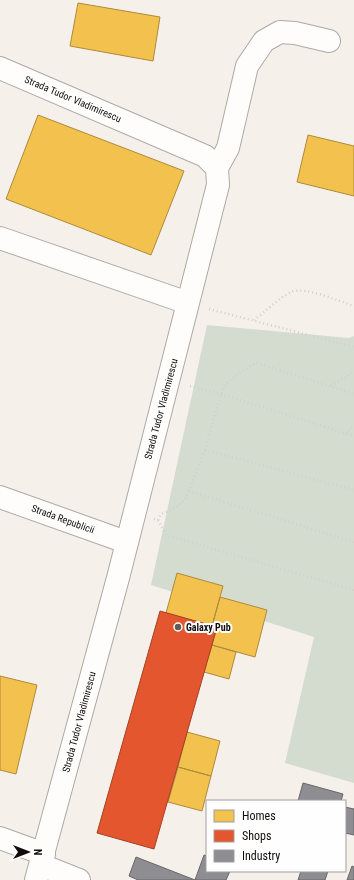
<svg xmlns="http://www.w3.org/2000/svg" width="354" height="880" viewBox="0 0 354 880" font-family="'Roboto Condensed',sans-serif">
	<rect width="100%" height="100%" fill="#f6f0eb"/>
	<path fill="#d4dccf" d="M207 325 349 338 354 336V783L285 763 314 637 151 585Z"/>
	<path fill="#f2c14e" stroke="#ae8b3a" d="M78 3 160 17 153 61 70 46Z
		M38 115 184 171 151 255 6 199Z
		M308 135 354 146V196L297 182Z
		M177 573 223 586 212 626 166 613Z
		M220 597 267 610 255 657 212 645 217 627 212 626Z
		M212 645 236 652 229 679 204 672Z
		M0 676 37 685 16 774 0 770Z
		M187 732 220 741 211 776 178 767Z
		M178 767 211 776 202 811 168 802Z"/>
	<path fill="#e4572e" stroke="#a44123" d="M160 611 217 627 154 849 97 833Z"/>
	<path fill="#8d8d92" stroke="#686769" d="M303 783 343 794 341 801H298Z
		M345 807 354 809V835L345 833Z
		M204 855 207 856V871H230L226 880H195Z
		M136 857 195 880H138L129 876Z
		M352 866 354 867V880H347Z
		M301 871H328L325 880H298Z"/>
	<g fill="none" stroke-linecap="round" stroke-linejoin="round">
		<g stroke="#ada9a6" stroke-width="24">
			<path id="minor" d="M0 68 205 156 217 168 218 185 118 578 36 880
				M217 168 228 148 247 66 264 41 280 32 295 33 329 41
				M0 238 188 303
				M0 497 126 542
				M0 838 44 854
				M41 865 79 880"/>
		</g>
		<path stroke="#d1cfcd" stroke-width="2.5" stroke-dasharray="1 3" stroke-linecap="butt" d="M209 309 354 347
			M254 320C264 313 280 297 291 292 306 286 338 301 354 306
			M190 386 221 394 354 436
			M331 386 354 372
			M346 434 354 425
			M205 450 354 490
			M189 491 354 542
			M154 519 158 520 161 514 175 508 185 500 205 450 221 394 225 384 251 365 257 363 354 394
			M158 520 166 535 354 590"/>
		<use href="#minor" stroke="#fefdfc" stroke-width="22"/>
	</g>
	<circle fill="#605c59" stroke="#fefefe" stroke-width="1.5" cx="178" cy="627" r="4"/>
	<g text-anchor="middle" dominant-baseline="central" stroke-width="4" stroke-linejoin="round" paint-order="stroke">
		<g font-size="10" fill="#100d0a" stroke="#fefefe">
			<text transform="translate(73 99) rotate(23)">Strada Tudor Vladimirescu</text>
			<text transform="translate(161 409) rotate(-75)">Strada Tudor Vladimirescu</text>
			<text transform="translate(63 519) rotate(20)">Strada Republicii</text>
			<text transform="translate(79 722) rotate(-75)">Strada Tudor Vladimirescu</text>
		</g>
		<g font-size="10" font-weight="bold" fill="#100d0a" stroke="#fefefe" text-anchor="start">
			<text x="186" y="627">Galaxy Pub</text>
		</g>
	</g>
	<rect x="206" y="800" width="140" height="72" fill="#fefefe" stroke="#9f9e9c"/>
	<rect x="214" y="810" width="20" height="12" fill="#f2c14e" stroke="#9f9e9c"/>
	<text x="242" y="820" font-size="12" fill="#100d0a">Homes</text>
	<rect x="214" y="830" width="20" height="12" fill="#e4572e" stroke="#9f9e9c"/>
	<text x="242" y="840" font-size="12" fill="#100d0a">Shops</text>
	<rect x="214" y="850" width="20" height="12" fill="#8d8d92" stroke="#9f9e9c"/>
	<text x="242" y="860" font-size="12" fill="#100d0a">Industry</text>
	<g transform="translate(28 852) rotate(90)" stroke="#fefefe" stroke-width="3" paint-order="stroke">
	<path d="M0-3L7 15L0 10L-7 15Z" fill="#100d0a"/>
	<text y="-6" font-size="11" font-weight="bold" text-anchor="middle" fill="#100d0a">N</text>
	</g>
</svg>
